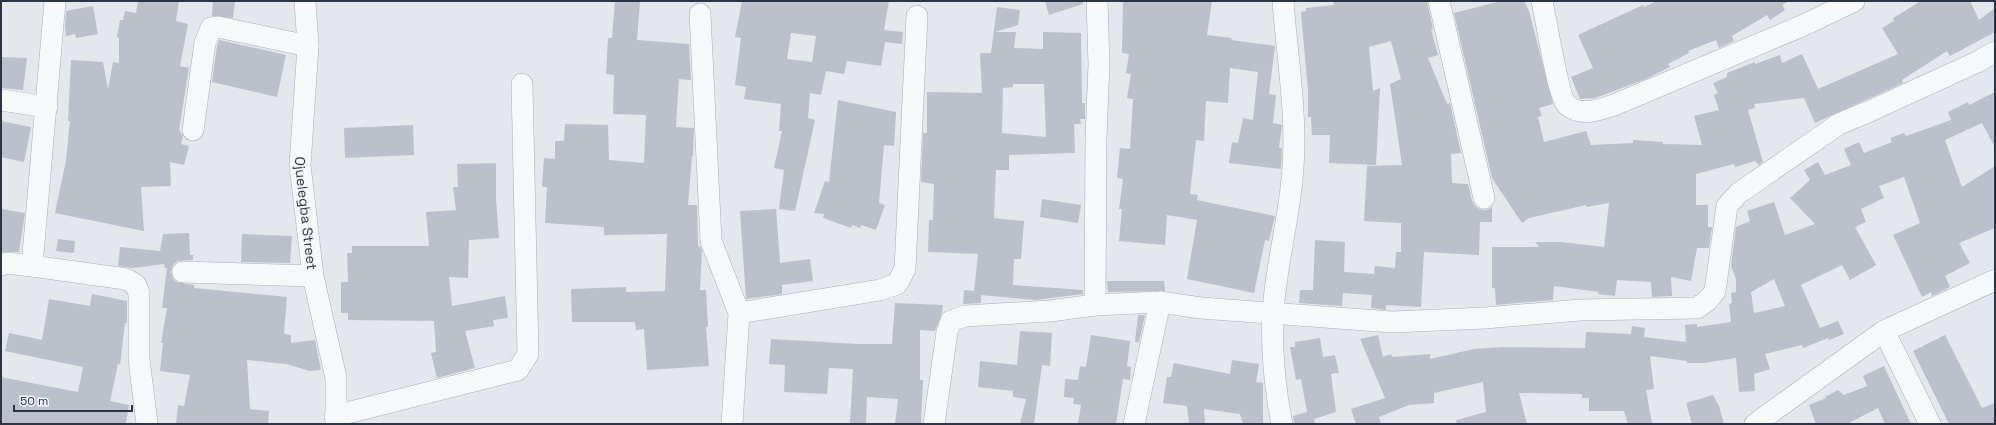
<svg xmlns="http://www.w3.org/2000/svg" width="1996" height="425" viewBox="0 0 1996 425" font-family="'Space Grotesk',sans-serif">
	<rect width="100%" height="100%" fill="#e4e7ec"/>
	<path fill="#bbc0ca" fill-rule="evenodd" d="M138 1H179L176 21 188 24 180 66 189 68 179 130 183 136 181 144 189 146 184 165 170 162 171 186 141 187 144 231 55 213 66 160 70 121H68L71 60 103 62 108 89 113 62 119 63V38L117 37 120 20H123L125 11 136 13Z
		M213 1H235L233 18 212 16Z
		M615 1H640L637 40 689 44 691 80 679 79 676 127 694 128 693 156H692L688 205H697L698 246H700L702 250 700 290H706L708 327H706L709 366 647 370 644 329 636 330 635 322H572L571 289 626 287V292L665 291 667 234 604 235V227L545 223 547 187H543L542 185 544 158 555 159V141H564L565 124 608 125 609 160 644 163 646 115 613 114 614 75 606 74 608 38H612Z
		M742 1H889L884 30 903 32 902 44 885 42 881 66 847 61 844 74 826 71 821 95 810 93 808 118 815 120 795 211 779 209 784 170 774 168 782 131H779L781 104 744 99 746 87 735 85 741 38 735 37ZM791 33 816 36 812 62 787 59Z
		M1045 1H1083V4L1049 15Z
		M1123 1H1212L1207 35 1232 38 1231 40 1275 46 1269 94 1276 95 1273 123 1282 125 1279 148H1282L1281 169 1229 163 1232 142 1238 143 1243 118 1253 120 1258 72 1230 68 1228 103 1206 101 1204 141 1196 140 1190 194 1198 195 1197 200 1275 216 1269 241 1265 240 1254 293 1187 279 1197 220 1167 215 1165 245 1119 241 1122 209H1119L1123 179 1117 178 1120 148 1130 149 1133 99 1127 98 1131 74 1126 73 1129 54 1122 53Z
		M1333 1H1427L1433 29H1431L1438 55 1428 58 1447 104 1450 103 1461 153 1451 154 1452 183 1468 184 1472 201 1475 206 1480 209 1486 210 1492 207V222H1480L1479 255 1424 252 1421 307 1386 305V310L1371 308 1372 295 1343 293 1342 306 1299 303 1300 290H1313L1315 240 1345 242 1344 272 1374 274 1375 266 1395 268 1396 252H1401V223L1364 221 1367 166 1402 165 1390 84 1401 79 1391 41 1369 47 1373 91 1380 88 1376 165 1329 163 1330 135H1312L1311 117H1308V91L1301 12 1306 11V8L1334 5Z
		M1501 1H1524L1529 11 1553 104 1539 108 1542 116 1538 117 1544 142 1586 131 1591 145 1633 143V140L1663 142V144L1702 145 1694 116 1719 110 1714 95 1718 93 1713 83 1727 77V73L1755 62V64L1780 55 1782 63 1802 54 1818 89 1898 54 1882 28 1894 21 1893 18 1921 1H1970L1979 20 1995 8V32L1950 56 1947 51 1902 80 1903 83 1815 123 1804 98 1754 104 1755 108 1748 110 1763 162 1759 165 1755 161 1735 167 1734 164 1696 174V205H1708V227H1712L1709 248H1697L1691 281 1671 277 1672 296 1652 297 1651 282 1617 280 1615 296 1598 294 1599 292 1554 286 1553 300 1496 305 1495 288H1492V247H1539L1535 242H1561L1604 247 1609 203 1586 207V205L1529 218 1522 223 1492 178 1454 13Z
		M1657 1H1789L1782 5 1785 10 1770 20 1767 15 1732 36 1734 41 1719 48 1716 40 1688 51 1689 53 1668 64 1670 67 1646 79 1595 98 1580 99 1571 77 1593 68 1578 35 1643 5 1644 7Z
		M93 6 98 34 76 38 75 34 66 36 65 27 66 11Z
		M997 7 1020 10 1018 25 995 32H1016L1014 48 1043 49V32L1081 33 1082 103H1085V119H1080L1081 124H1074L1075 153 1009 155V170H996L994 218 1024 221 1021 259H1014L1013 285 1083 290V294L1035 300 981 295V303L963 304 964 290 974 291 978 254 928 252 929 220H933L934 184 921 182 923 133H927V92L982 93 980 53H991ZM1013 84H1044L1046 137 1002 133 1003 88 1013 87Z
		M219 40 286 55 277 97 212 82 217 46Z
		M1 57 27 58 23 90 1 88Z
		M1995 92V147L1982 123 1945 140 1962 187 1995 166V228L1959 243 1970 263 1945 276 1950 287 1932 296 1931 292 1922 297 1893 235 1920 223 1904 177 1879 186 1884 198 1861 209 1866 222 1855 227 1876 265 1850 280 1842 265 1801 285 1820 328 1838 321 1844 334 1829 340 1828 338 1803 348 1802 345 1765 354 1770 369 1754 374 1755 391 1739 392 1736 358 1704 363H1687V361L1650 356 1654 389 1646 390 1652 424H1628L1624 411H1589V398H1582V394L1519 393 1527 424H1457L1456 420 1486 412 1483 382 1434 393V403L1409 405 1379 417 1381 424H1356L1351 409 1385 398 1360 339 1378 335 1383 357 1391 354 1392 357 1430 354V359L1474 349 1502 347 1585 348 1586 332 1631 334 1632 326 1645 328 1644 337 1686 342 1685 325 1697 324V327L1731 322 1729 304 1732 303 1731 293 1736 292V279L1731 266 1736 227 1750 221 1747 211 1774 202 1785 235 1815 224 1790 198 1810 180 1804 170 1818 162 1825 175 1851 165 1844 149 1859 142 1864 153 1892 142 1890 138 1904 133 1906 136 1951 120 1948 112 1968 102 1969 105ZM1774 279 1785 306 1754 313 1751 292Z
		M838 100 896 112 894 146 884 145 879 203 885 205 876 230 861 225 860 228 852 225 851 228 823 218 824 214 814 213 825 181 829 182Z
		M1 121 31 127 24 162 1 157Z
		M413 125 414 155 345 158 344 128Z
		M496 163V199L499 238 469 240 468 278 449 277 452 306 505 296 508 318 493 320 494 326 465 331 475 368 437 378 431 353 436 352 434 321 348 320V313H341V282H348L347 253H352V246H429L426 212 456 210 453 187H458L457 164Z
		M1042 199 1081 205 1078 223 1040 217Z
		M1 209 25 213 19 252H1Z
		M776 209 780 263 810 259 813 281 782 285V294L746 299 740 211Z
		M189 233 190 255H193V260L178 261 173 265 171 272 173 278 176 282 194 285V288L287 297 284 334 291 335V343L315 340 321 370 310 371 286 364 247 360 250 409 269 411 268 424H176L178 405 184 406 190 375 160 371 163 343H161L167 308H162L167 268H165L164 264 133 268 118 266 120 247 160 251 163 234Z
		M242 234 292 236 290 263 241 262Z
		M58 239 75 241 74 253 56 251Z
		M1107 281H1164L1165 291 1108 292Z
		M92 294 127 301V323H125L120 365 118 364 110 401 129 405 126 424H1V377L78 392 83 367 5 351 9 333 42 340 49 299 90 306Z
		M895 303 943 305 942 313 935 331 920 330V380H923L921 424H895L898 399 867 397 866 424H850L853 369 829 368 827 394 784 392 785 365 769 364 771 339 858 344H892Z
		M1138 315H1145L1139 342H1135Z
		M1020 331 1052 333 1050 366 1042 365 1034 424H1020L1026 399 1013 397V391L978 387 980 361 1017 365Z
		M1091 335 1130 341 1127 366 1131 367 1130 380 1123 379 1116 424H1078L1081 405 1073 404 1074 398 1064 397 1065 379 1078 380 1080 366 1086 367Z
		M1945 335 1982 408 1995 403V424H1949L1913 351Z
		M1320 338 1323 357 1335 355 1339 373 1331 374 1336 412 1314 419 1315 424H1294L1293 416 1307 412 1301 379 1296 380 1290 347H1295V342Z
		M1232 360 1259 364 1256 382 1263 383V424H1243L1240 414 1204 409 1205 424H1189L1187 406 1163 403 1167 377H1171L1174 363 1230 374Z
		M1884 366 1911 424H1885L1878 408 1847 424H1816L1809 405 1826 398 1825 397 1838 390 1844 395 1867 386 1863 376Z
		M1713 395 1719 406 1724 424H1692L1686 403Z"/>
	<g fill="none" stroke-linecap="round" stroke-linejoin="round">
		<g stroke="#a9aeb7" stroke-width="22">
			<g id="minor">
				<path id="s1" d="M305 1 308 46 300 165 313 276 336 378V424"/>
				<path d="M1439 1 1484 198"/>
				<path d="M1542 1C1546 18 1558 97 1567 105 1581 117 1599 110 1614 105L1804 25 1854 1"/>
				<path d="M700 14 711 241 739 313 732 424"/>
				<path d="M1 100 47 107"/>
				<path d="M193 130 205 43 211 28 218 27 308 46"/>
				<path d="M1 265 7 263 32 266 126 279 136 285 139 294V359L147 424"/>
				<path d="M32 266 55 1"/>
				<path d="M183 272 313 276"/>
				<path d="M1095 305 1096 138 1099 64 1097 1"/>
				<path d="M739 313 880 290 897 284 905 269 917 16"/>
				<path d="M1884 331 1930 424"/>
				<path d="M335 416 518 370 528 354 522 84"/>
				<path d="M934 424 947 332 951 321 965 316 1050 311 1095 305 1160 302 1201 308 1392 322 1485 318 1580 310 1697 308 1708 300 1715 291 1727 206 1739 193 1839 124 1870 111 1977 62 1995 52"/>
				<path d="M1134 424 1160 302"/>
				<path d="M1282 424C1275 390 1271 347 1273 312 1276 264 1290 216 1293 168 1297 112 1287 56 1283 1"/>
				<path d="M1755 424 1884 331 1995 280"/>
			</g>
		</g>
		<use href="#minor" stroke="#f7f8fa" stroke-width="21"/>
	</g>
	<g text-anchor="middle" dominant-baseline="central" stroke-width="3.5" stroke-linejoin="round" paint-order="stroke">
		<g font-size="14" fill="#2b3445" stroke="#f4f6f9">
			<text stroke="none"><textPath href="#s1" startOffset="213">Ojuelegba Street</textPath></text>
		</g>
	</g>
	<rect width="1996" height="425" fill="none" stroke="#2b3445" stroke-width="4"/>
	<path d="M14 405v6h118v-6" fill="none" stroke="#2b3445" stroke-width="2"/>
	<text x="20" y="405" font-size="12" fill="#2b3445" stroke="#f4f6f9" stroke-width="3" paint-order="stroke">50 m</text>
</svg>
